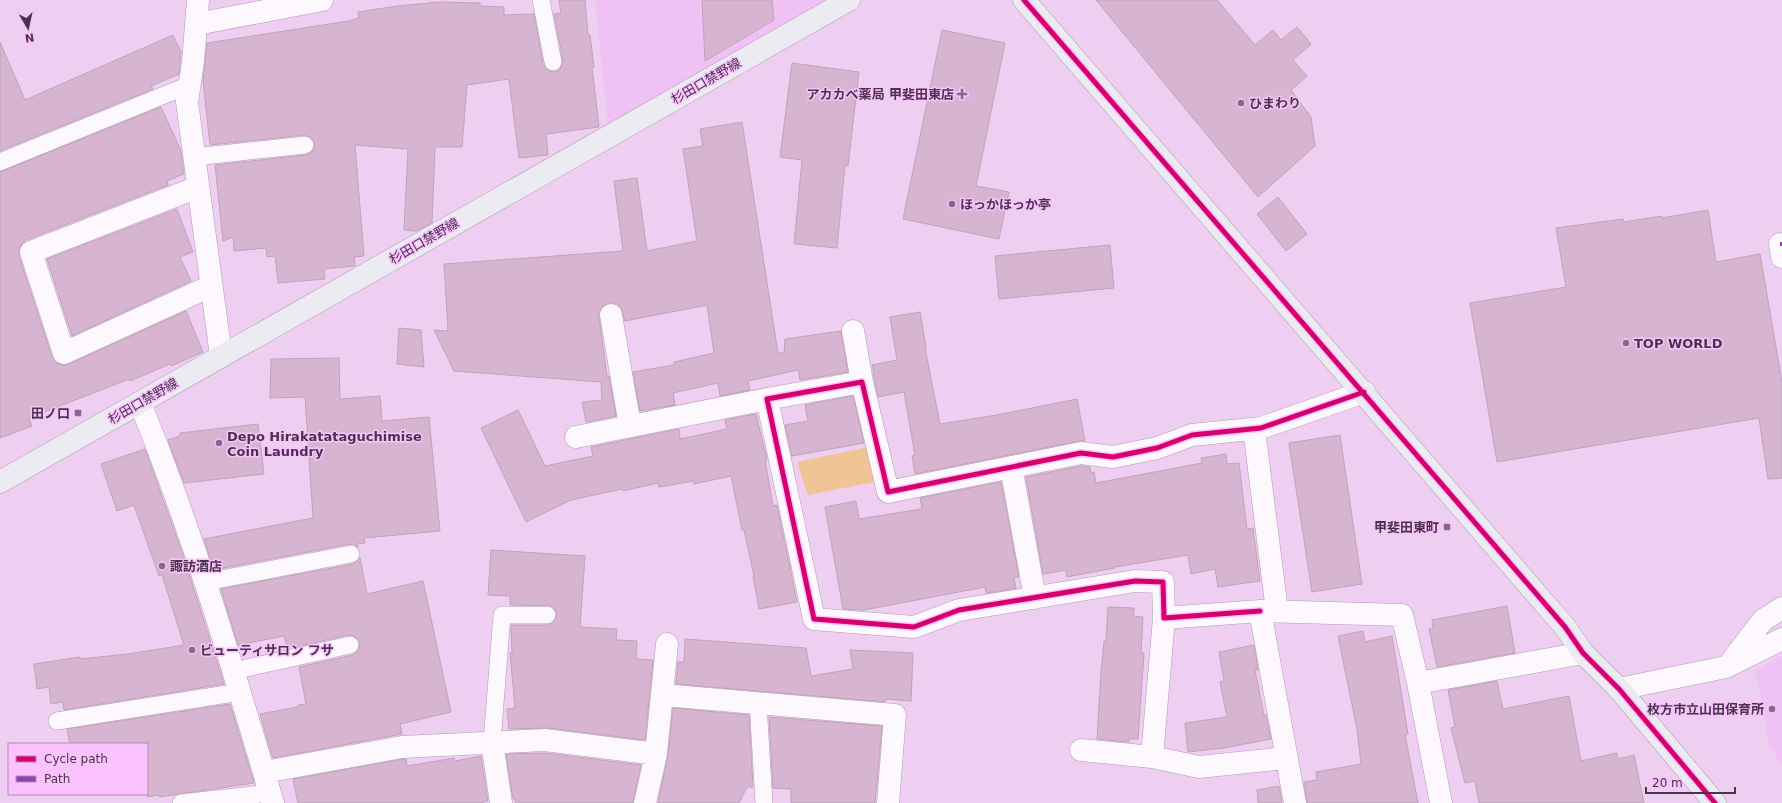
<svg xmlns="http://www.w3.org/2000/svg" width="1782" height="803" viewBox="0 0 1782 803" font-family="'DejaVu Sans','Noto Sans JP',sans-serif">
	<rect width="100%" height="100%" fill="#eecff1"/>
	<path fill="#f0c1f4" d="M595 0H826L608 124Z
		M1782 656V765L1770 747 1755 670Z"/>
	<path fill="#efc595" d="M868 447 874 482 808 495 797 462Z"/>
	<path fill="#d7b5d1" stroke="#bea3ba" d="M559 0H585L588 35H590L594 67H592L599 127 546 134 548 155 519 158 509 79 467 85 462 147H435L432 223 416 231 404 230 408 149 355 145 364 256 354 257 355 266 324 269 325 279 278 283 275 256 267 257 266 248 234 251 233 237 223 241 215 165 306 155 311 153 315 144 313 139 304 135 210 145 203 81 207 43 349 21 359 18 358 12 397 6 439 2 480 3V6L504 7V15L534 14 543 64 549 71 555 72 560 69 563 60 554 14 561 13Z
		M702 0H772L774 20 705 61Z
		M1096 0H1217L1255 45 1273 30 1281 40 1297 27 1311 44 1293 60 1307 76 1291 90 1311 117 1315 146 1258 197Z
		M942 30 1005 43 976 186 1009 192 999 239 903 219Z
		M173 35 181 52 179 74 151 86 153 89 0 151V42L25 100Z
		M792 63 859 72 848 166 845 165 837 248 794 244 802 160 780 157Z
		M161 107 181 151 184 174 167 181 168 185 26 240 21 244 19 250V256L52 357 56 363 63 365 69 364 186 311 203 352 171 366 170 364 130 381 129 379 29 418 32 426 0 438V172Z
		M742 122 778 353H784L785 339 841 331 848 372 800 380 798 370 748 381 750 390 720 396 718 383 673 393 675 405 640 411 633 372 674 365V362L714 353 707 305 625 321 621 307 616 303H609L603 306 599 311V317L607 376H609L616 416 586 422 582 402 602 400 601 382 454 371 434 330 448 331 444 264 623 251 614 181 637 178 647 251 697 241 683 149 703 146 700 129Z
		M1278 197 1307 234 1286 251 1257 214Z
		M177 209 193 252 180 257 191 281 72 336 47 259Z
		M1708 210 1716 262 1760 254 1782 382V478L1768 479 1759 418 1497 462 1470 303 1566 287 1556 228 1623 219 1624 222 1662 216V218Z
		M1110 245 1114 288 999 299 995 256Z
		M920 312 926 347 925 348 940 424 997 415 1077 399 1085 441H1079L915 474 912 456 915 455 904 392 878 397 872 365 897 360 890 317Z
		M399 328 421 330 424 367 397 364Z
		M339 358 340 399 380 396 382 421 429 417 440 531 364 538 365 543 357 544 358 547 349 544 214 570 204 539 313 518 305 397 270 398 271 359Z
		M853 396 864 443 792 456 785 425 808 421 805 405Z
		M518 410 545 466 593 456 591 447 679 429 680 439 727 429 725 420 756 414 767 460H765L773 506 777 505 797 602 759 609 753 576H754L744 530H742L731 476 694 484V481L659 487 658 483 623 491 622 489 571 500 526 522 481 428Z
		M258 424 264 474 184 483 168 440 180 436V433Z
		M1340 435 1362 584 1312 592 1289 443Z
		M145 449 183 555 224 684 64 710 63 702 51 704 49 687 37 689 34 664 80 657V659L128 654 184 645 162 575 159 576 134 505 117 511 101 464Z
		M1226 454 1227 464 1239 463 1247 529 1253 528 1260 581 1218 587 1215 569 1191 574 1188 555 1115 567V568L1067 577 1066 570 1043 574 1026 477 1081 466 1090 467 1091 473 1094 472 1096 483 1202 463 1201 458Z
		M1001 482 1019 577 1014 578 1016 588 986 593 985 587 864 610 843 609 825 507 856 501 859 519 922 509 920 498Z
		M491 550 585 556 580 627 617 629 616 640 637 641 636 659 653 660 645 740 547 728 509 729 507 709 515 708 510 653H512L511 625H547L555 620 557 615 555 610 552 606 510 605V596L488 595Z
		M360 558 367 594 423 581 451 712 400 724 402 734 273 758 260 714 298 707V705L306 704 299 667 353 655 359 648 360 642 357 638 348 635 295 647 294 645 287 647 284 636 238 645 221 589 353 564Z
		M1507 606 1515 653 1437 667 1429 629 1433 628 1432 620Z
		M1108 607 1134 608 1133 616 1143 617 1141 652 1144 653 1138 739H1129V742L1097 739 1101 672 1104 641H1106Z
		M1363 631 1365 642 1392 636 1408 734 1405 735 1418 803H1307L1304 782 1317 780 1316 772 1361 764 1357 729 1338 636Z
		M685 639 806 648 811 676 853 669 850 650 913 653 911 701 885 699V702L676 684 678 662H684Z
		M1254 645 1258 670H1255L1264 715H1266L1271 739 1224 748 1188 752 1185 723 1227 717 1220 682 1224 681 1219 652Z
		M1497 681 1503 709 1569 696 1581 761 1617 753 1618 759 1634 755 1644 803H1479L1475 781 1465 783 1451 728 1455 727 1448 690Z
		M230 704 254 783 159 797V795L147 797V744H70L67 729Z
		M673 708 749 715 753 787H747L739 803H658L668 755Z
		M769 717 882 726 875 803H791V789L773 788Z
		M545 753 641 765 633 803H516L515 799H513L506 754Z
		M481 756 488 801 480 803H298L293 779 403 759H406L407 766 454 758 455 761Z
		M1279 786 1282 803H1258L1257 790Z"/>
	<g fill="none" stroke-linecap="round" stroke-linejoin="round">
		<g stroke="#b29ab3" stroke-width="18">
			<path id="lane" d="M541 0 553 62
				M194 157 305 145
				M0 162 189 85
				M206 582 351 554
				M233 671 350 645
				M758 703 764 803
				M57 721 240 692
				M492 742 502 615H547
				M181 803 270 793"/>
		</g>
		<g stroke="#b29ab3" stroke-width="23">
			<path id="street" d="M198 0 193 62 187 102 221 356
				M197 24 322 0
				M198 187 31 252 64 353 211 286
				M1780 244 1782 257
				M611 315 630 426
				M853 331 862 382
				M140 403C193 533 233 668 273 803
				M1254 429 1277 611
				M576 437 767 399
				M1011 467 1035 598
				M1260 611 1164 618 1163 582 1135 581 959 610 914 627 814 619 767 399 862 382 888 492 1081 453 1113 457 1157 448 1192 435 1261 428 1364 392
				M1731 662 1763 620 1782 608
				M1418 683 1583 653
				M1619 689 1726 667 1782 639
				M663 695 895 715 888 803
				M492 742 501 803
				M1081 750 1152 757 1199 767 1286 758
				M1152 757 1164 618
				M264 772 402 747 545 740 656 754
				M645 803 656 754 667 644
				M1295 803 1260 611 1402 615 1418 683 1441 803"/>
		</g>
		<g stroke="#b29ab3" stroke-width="23">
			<path id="secondary" d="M1024 0 1565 627 1583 653 1619 689 1715 803
				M0 482 849 0"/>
		</g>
		<use href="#lane" stroke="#fcf8fd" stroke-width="17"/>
		<use href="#street" stroke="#fcf8fd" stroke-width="22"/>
		<use href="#secondary" stroke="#ecebf1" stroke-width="22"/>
		<path stroke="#8e44ad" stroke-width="4" stroke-dasharray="8 4" stroke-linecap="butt" d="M1780 244H1782"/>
		<g stroke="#fac2fe" stroke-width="8">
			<path id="cycleway" d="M1024 0 1565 627 1583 653 1619 689 1715 803
				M1260 611 1164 618 1163 582 1135 581 959 610 914 627 814 619 767 399 862 382 888 492 1081 453 1113 457 1157 448 1192 435 1261 428 1364 392"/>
		</g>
		<use href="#cycleway" stroke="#d6006c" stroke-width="5"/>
	</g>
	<g fill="#836a86" stroke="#fac2fe" stroke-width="1.5">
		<path d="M960 88h4v4h4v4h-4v4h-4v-4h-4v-4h4z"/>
		<circle cx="1241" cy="103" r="4"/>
		<circle cx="952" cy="204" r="4"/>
		<circle cx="1626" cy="343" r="4"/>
		<rect x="74" y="409" width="8" height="8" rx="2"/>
		<circle cx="219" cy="443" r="4"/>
		<rect x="1443" y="523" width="8" height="8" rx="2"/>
		<circle cx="162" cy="566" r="4"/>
		<circle cx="192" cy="650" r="4"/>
		<circle cx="1772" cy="709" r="4"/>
	</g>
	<g text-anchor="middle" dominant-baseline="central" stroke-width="3" stroke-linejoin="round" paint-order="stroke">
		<g font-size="13" fill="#4a344c" stroke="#fac2fe">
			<text transform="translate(706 81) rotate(-30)">杉田口禁野線</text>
			<text transform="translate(424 241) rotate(-30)">杉田口禁野線</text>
			<text transform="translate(143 401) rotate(-30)">杉田口禁野線</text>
		</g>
		<g font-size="13" font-weight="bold" fill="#4a344c" stroke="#fac2fe" text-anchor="start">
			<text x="954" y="94" text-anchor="end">アカカベ薬局 甲斐田東店</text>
			<text x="1249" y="103">ひまわり</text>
			<text x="960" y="204">ほっかほっか亭</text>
			<text x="1634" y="343">TOP WORLD</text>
			<text x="70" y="413" text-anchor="end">田ノ口</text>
			<text x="227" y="436">Depo Hirakatataguchimise<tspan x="227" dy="15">Coin Laundry</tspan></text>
			<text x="1439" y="527" text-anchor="end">甲斐田東町</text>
			<text x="170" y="566">諏訪酒店</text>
			<text x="200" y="650">ビューティサロン フサ</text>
			<text x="1764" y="709" text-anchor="end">枚方市立山田保育所</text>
		</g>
	</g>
	<rect x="8" y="743" width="140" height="52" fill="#fac2fe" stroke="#b489b7"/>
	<rect x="16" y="756" width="20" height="6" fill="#d6006c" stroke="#b489b7"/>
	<text x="44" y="763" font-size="12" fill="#4a344c">Cycle path</text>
	<rect x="16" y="776" width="20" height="6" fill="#8e44ad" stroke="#b489b7"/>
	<text x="44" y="783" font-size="12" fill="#4a344c">Path</text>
	<g transform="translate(28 28) rotate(171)" stroke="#fac2fe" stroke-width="3" paint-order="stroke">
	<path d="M0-3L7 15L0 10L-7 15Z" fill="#4a344c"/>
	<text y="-6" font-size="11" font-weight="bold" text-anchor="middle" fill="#4a344c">N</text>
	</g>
	<path d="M1646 787v6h89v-6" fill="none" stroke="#4a344c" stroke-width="2"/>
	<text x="1652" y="787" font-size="12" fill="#4a344c" stroke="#fac2fe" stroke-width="3" paint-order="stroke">20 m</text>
</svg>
